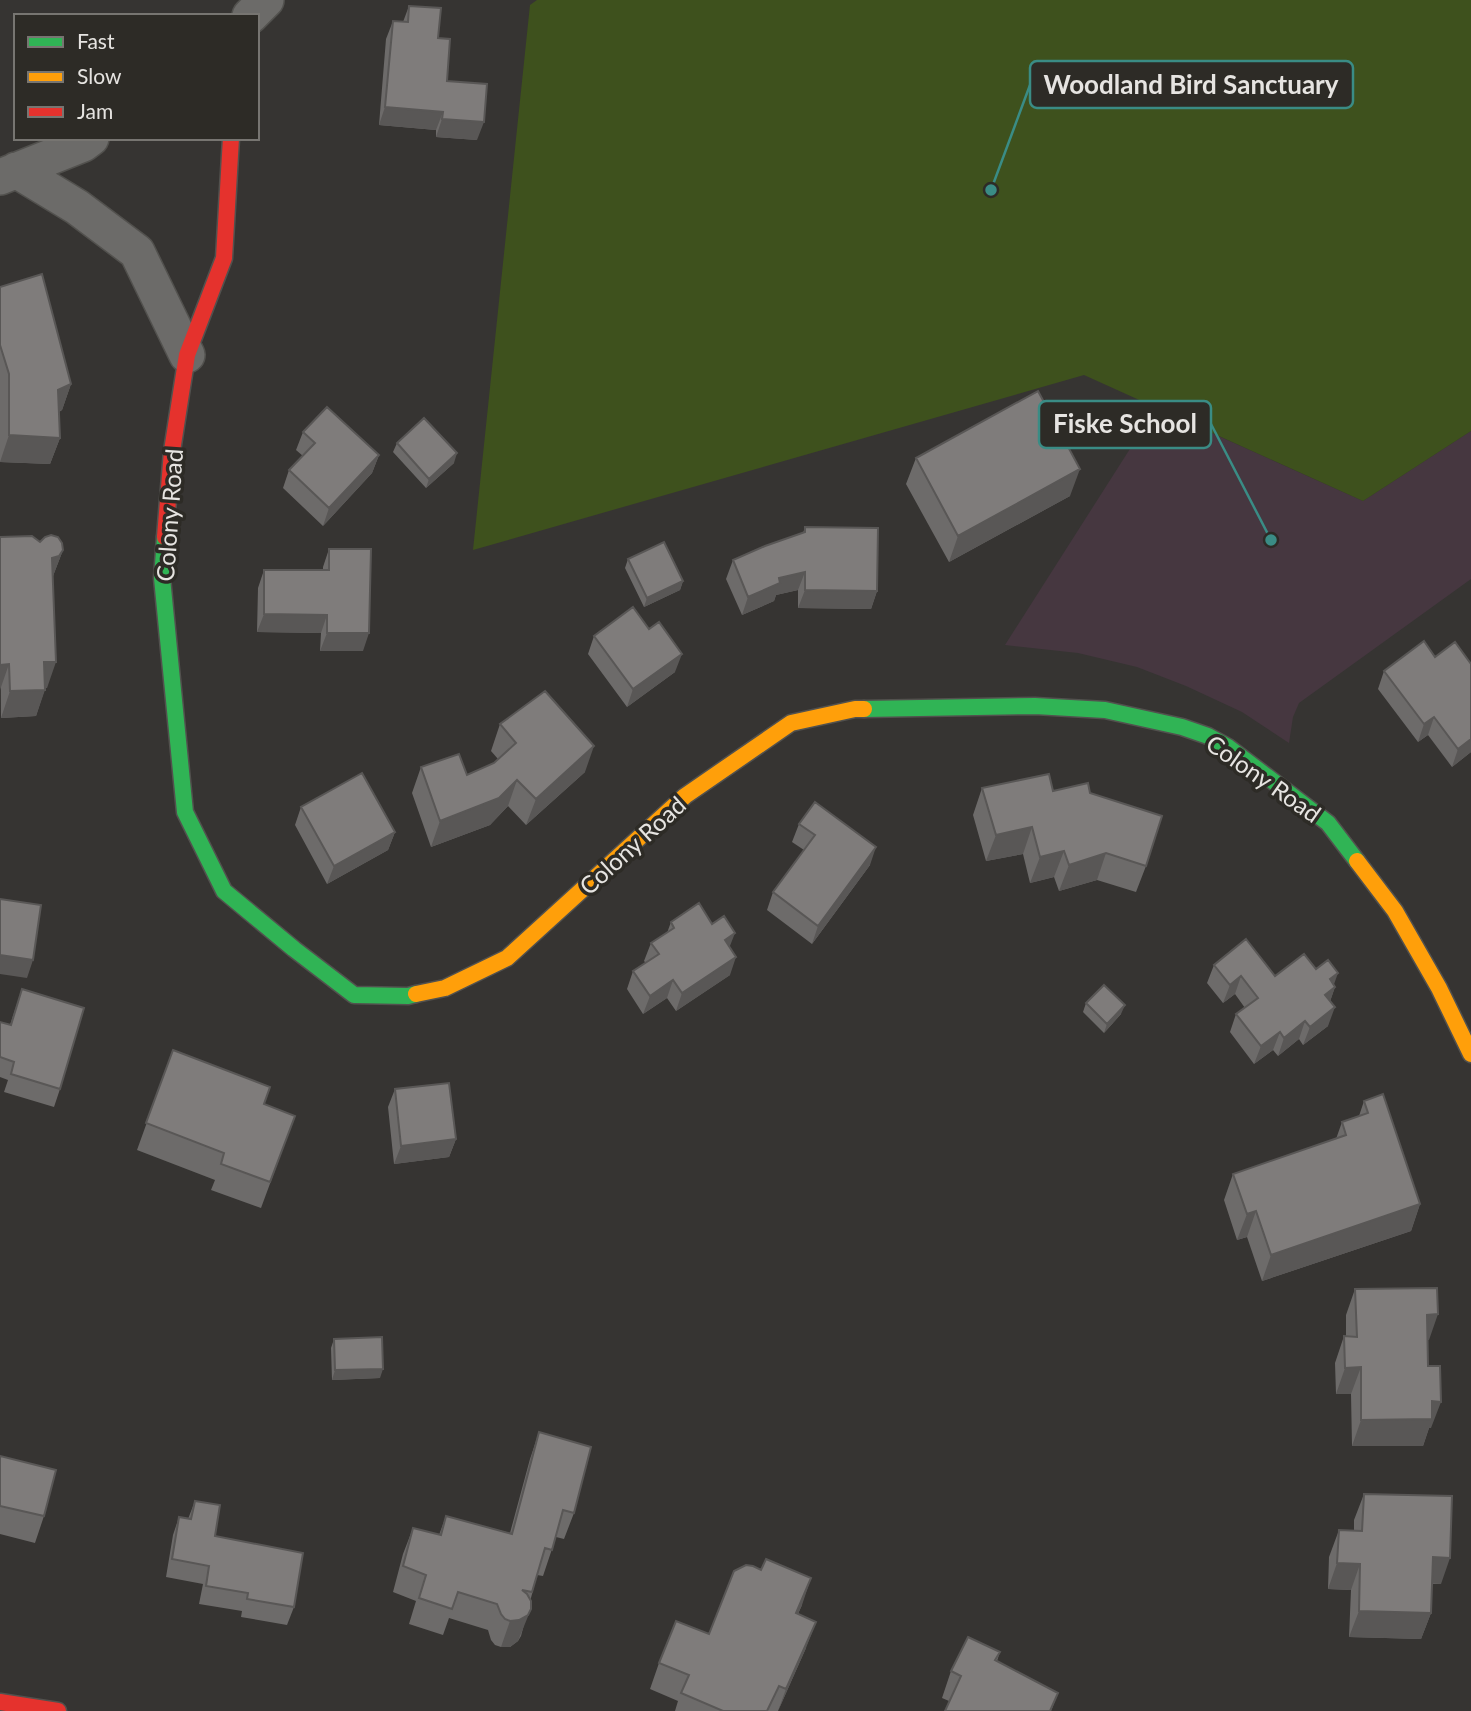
<svg xmlns="http://www.w3.org/2000/svg" width="1471" height="1711" viewBox="0 0 1471 1711" font-family="Lato,sans-serif">
	<rect width="100%" height="100%" fill="#363432"/>
	<path fill="#463740" d="M1156 408 1363 501 1471 431V579L1299 703 1293 717 1289 743 1242 712 1186 686 1137 667 1078 653 1005 645Z"/>
	<path fill="#3e511d" d="M537 0H1471V431L1363 501 1084 375 473 550 530 5Z"/>
	<g fill="none" stroke-linecap="round" stroke-linejoin="round">
		<g stroke="#52514e" stroke-width="38">
			<path id="street" d="M250 16 266 0
				M16 170 77 207 137 252 187 355
				M0 177 83 144 91 138"/>
		</g>
		<g stroke="#52514e" stroke-width="19">
			<path id="fast" d="M165 537 162 578 185 812 224 891 294 949 354 995 408 996 416 994
				M864 709 1035 706 1105 710 1182 727 1208 736 1228 747 1328 823 1357 861"/>
		</g>
		<g stroke="#52514e" stroke-width="19">
			<path id="slow" d="M1357 861 1395 911 1439 988 1471 1054
				M416 994 445 988 507 958 685 796 791 723 855 709H864"/>
		</g>
		<g stroke="#52514e" stroke-width="19">
			<path id="jam" d="M165 537 172 451 187 355 224 258 231 138
				M0 1702 58 1711"/>
		</g>
		<use href="#street" stroke="#6c6b69" stroke-width="35"/>
		<use href="#fast" stroke="#30b455" stroke-width="16"/>
		<use href="#slow" stroke="#ff9f0a" stroke-width="16"/>
		<use href="#jam" stroke="#e5322d" stroke-width="16"/>
	</g>
	<path fill="#6d6b6a" d="M409 6 438 38 447 81 477 140 436 137V130L379 125 386 39 393 21 403 22Z
		M0 287 71 384 62 410 59 412 60 438 50 464 0 462Z
		M303 432 379 455 372 473 323 526 283 488 289 470 303 456 296 450Z
		M397 443 454 463 426 488 393 452Z
		M916 458 1070 496 949 562 906 484Z
		M805 527 877 591 871 609 798 608V590L776 595 774 601 742 615 726 579 733 560 803 533Z
		M0 537 40 542 63 550 53 576 47 688H45L36 716 1 718Z
		M329 549 363 651H320L321 633 257 632 258 588 264 570H323V567Z
		M628 559 683 581 680 590 644 607 625 568Z
		M594 636 675 672 627 707 588 654Z
		M1384 671 1471 752 1452 767 1428 735 1418 742 1378 689Z
		M500 724 585 772 526 825 508 806 490 825 431 847 412 793 421 767 467 775 494 763 498 759 491 751Z
		M982 788 1053 791 1090 793 1146 866 1136 892 1097 880 1059 891 1054 877 1030 883 1023 854 986 861 973 815Z
		M301 807 395 832 388 850 327 884 295 825Z
		M799 824 870 865 812 944 767 910 773 892 804 850 792 842Z
		M671 922 712 924 730 947V975L676 1011 667 998 643 1014 627 989 633 971 646 963 644 961 651 943 667 933Z
		M1214 965 1275 976 1316 969 1335 987 1330 1001 1328 1026 1303 1045 1299 1039 1278 1056 1273 1050 1254 1064 1230 1032 1236 1014 1245 1008 1235 994 1223 1003 1207 983Z
		M22 989 60 1089 54 1107 4 1092 8 1080 0 1077V1022L10 1025Z
		M1086 1003 1121 1014 1104 1033 1083 1012Z
		M173 1050 264 1104 295 1116 261 1208 211 1190 215 1180 137 1150Z
		M395 1089 456 1139 449 1157 394 1164 388 1107Z
		M1364 1101 1420 1204 1411 1231 1262 1281 1247 1237 1237 1240 1224 1200 1233 1174 1336 1139 1342 1122 1359 1116Z
		M1355 1289 1429 1340H1428V1366L1431 1428H1429L1423 1446H1352L1351 1394H1336L1335 1363 1344 1336H1346V1315Z
		M334 1339 380 1378 332 1380 331 1348Z
		M539 1432 574 1513 564 1539 556 1537 543 1576 537 1575 521 1636 518 1641 510 1647H501L495 1645 491 1640 488 1630 449 1618 443 1635 409 1624 416 1601 393 1592 403 1554 413 1528 439 1535 446 1516 510 1533 530 1459Z
		M0 1456 44 1516 35 1543 0 1534Z
		M1364 1494 1441 1584H1432L1431 1613 1421 1639 1349 1637 1351 1590 1328 1589 1329 1557 1339 1530 1354 1531V1520Z
		M195 1501 215 1536 294 1607 287 1625 241 1617 242 1611 199 1604 203 1584 166 1577 173 1535 179 1517 188 1519Z
		M802 1605 798 1614 806 1648 778 1711H675L678 1701 650 1689 659 1663 709 1634Z
		M1000 1652 997 1661 1058 1693 1051 1711H945L949 1701 942 1698 951 1671Z"/>
	<path fill="#595756" d="M385 107 443 112 436 130 379 125Z
		M442 119 484 122 477 140 436 137Z
		M71 384 62 410 48 416 58 390Z
		M9 435 60 438 50 464 0 462Z
		M457 453 454 463 426 488 429 479Z
		M379 455 372 473 323 526 329 508Z
		M1080 469 1070 496 949 562 958 536Z
		M63 550 53 576 52 558Z
		M805 572 798 590 776 595 774 601 742 615 748 597 779 578Z
		M683 581 680 590 644 607 647 598Z
		M805 590 877 591 871 609 798 608Z
		M264 614 327 615 321 633 257 632Z
		M327 633H369L363 651H320Z
		M682 654 675 672 627 707 633 689Z
		M44 662H56L47 688 34 689Z
		M9 664 0 690V665Z
		M45 690 36 716 1 718 10 691Z
		M1434 717 1428 735 1418 742 1424 724Z
		M1471 739V752L1452 767 1458 749Z
		M594 746 585 772 526 825 536 799Z
		M517 780 508 806 490 825 431 847 440 821Z
		M1032 827 1023 854 986 861 996 835Z
		M395 832 388 850 327 884 334 866Z
		M876 847 870 865 812 944 818 926Z
		M1064 851 1054 877 1030 883 1040 857Z
		M1106 853 1097 880 1059 891 1069 865Z
		M735 933 728 951 725 940Z
		M0 955 33 960 27 978 0 974Z
		M736 957 730 975 676 1011 682 993Z
		M1338 973 1332 990 1335 987 1329 1005 1319 1013 1330 979Z
		M1241 976 1235 994 1223 1003 1230 985Z
		M673 980 667 998 643 1014 650 996Z
		M1125 1005 1121 1014 1104 1033 1107 1024Z
		M1335 1007 1328 1026 1303 1045 1310 1027Z
		M1305 1021 1299 1039 1278 1056 1284 1038Z
		M1280 1032 1273 1050 1254 1064 1261 1046Z
		M456 1139 449 1157 394 1164 401 1146Z
		M1420 1204 1411 1231 1262 1281 1271 1255Z
		M1256 1211 1247 1237 1237 1240 1247 1214Z
		M1438 1314 1429 1340 1418 1341 1427 1315Z
		M1361 1367 1351 1394H1336L1345 1368Z
		M383 1369 380 1378 332 1380 335 1370Z
		M1432 1401 1441 1402 1431 1428H1429L1423 1446H1352L1361 1420Z
		M1433 1557 1450 1558 1441 1584 1423 1583Z
		M1337 1563 1360 1564 1351 1590 1328 1589Z
		M811 1578 802 1605 786 1639 796 1613Z
		M531 1609 518 1641 510 1647H501L510 1621Z
		M1359 1611 1431 1613 1421 1639 1349 1637Z
		M816 1622 806 1648 778 1711 786 1689Z"/>
	<path fill="#7f7c7b" stroke="#595756" stroke-width="2" d="M409 6 441 8 438 38 450 39 447 81 487 84 484 122 442 119 443 112 385 107 393 21 408 22Z
		M42 274 71 384 58 390 60 438 9 435V374L0 345V287Z
		M1038 391 1080 469 958 536 916 458Z
		M327 407 379 455 329 508 289 470 315 443 303 432Z
		M424 418 457 453 429 479 397 443Z
		M805 527 878 528 877 591 805 590V572L779 578 780 583 748 597 733 560 765 546 805 532Z
		M51 535 58 537 62 543 63 550 59 556 52 558 56 662H44L45 690 10 691 9 664 0 665V537L32 536 40 542 45 537Z
		M664 542 683 581 647 598 628 559Z
		M329 549H371L369 633H327V615L264 614V570H329Z
		M633 607 649 629 659 622 682 654 633 689 594 636Z
		M1424 641 1435 657 1455 642 1471 664V739L1458 749 1434 717 1424 724 1384 671Z
		M545 691 594 746 536 799 517 780 499 798 440 821 421 767 459 754 467 775 494 763 516 743 500 724Z
		M362 773 395 832 334 866 301 807Z
		M1049 774 1053 791 1088 783 1090 793 1162 816 1146 866 1106 853 1069 865 1064 851 1040 857 1032 827 996 835 982 788Z
		M815 802 876 847 818 926 773 892 815 835 799 824Z
		M0 899 41 905 33 960 0 955Z
		M699 903 712 924 724 916 735 933 725 940 736 957 682 993 673 980 650 996 633 971 659 954 651 943 674 928 671 922Z
		M1246 939 1275 976 1304 954 1316 969 1328 960 1338 973 1330 979 1335 987 1325 995 1335 1007 1310 1027 1305 1021 1284 1038 1280 1032 1261 1046 1236 1014 1258 998 1241 976 1230 985 1214 965Z
		M1104 985 1125 1005 1107 1024 1086 1003Z
		M22 989 84 1008 60 1089 11 1074 14 1062 0 1057V1022L11 1025Z
		M173 1050 270 1087 264 1104 295 1116 270 1182 221 1164 224 1153 146 1123Z
		M449 1083 456 1139 401 1146 395 1089Z
		M1383 1094 1420 1204 1271 1255 1256 1211 1247 1214 1233 1174 1346 1135 1342 1122 1368 1113 1364 1101Z
		M1437 1288 1438 1314 1427 1315 1428 1366H1440L1441 1402 1432 1401V1419L1361 1420V1367L1345 1368 1344 1336 1357 1337 1355 1289Z
		M382 1337 383 1369 335 1370 334 1339Z
		M539 1432 591 1447 574 1513 563 1510 552 1550 545 1548 532 1592 522 1590 527 1594 531 1601V1609L528 1615 519 1620 510 1621 505 1619 501 1614 497 1604 458 1592 452 1609 419 1598 426 1575 403 1566 413 1528 441 1535 446 1516 512 1534Z
		M0 1456 56 1470 44 1516 0 1506Z
		M1364 1494 1452 1496 1450 1558 1433 1557 1431 1613 1359 1611 1360 1564 1337 1563 1339 1530 1362 1531Z
		M195 1501 220 1505 215 1536 303 1553 294 1607 247 1599 248 1593 206 1586 209 1566 172 1559 179 1517 191 1519Z
		M766 1559 811 1578 796 1613 816 1622 786 1689 779 1686 767 1711H723L681 1693 689 1675 659 1663 676 1621 709 1634 734 1571 746 1565 753 1566 761 1570Z
		M968 1637 1000 1652 995 1660 1058 1693 1050 1711H945L961 1676 951 1671Z"/>
	<g text-anchor="middle" dominant-baseline="central" stroke-width="7" stroke-linejoin="round" paint-order="stroke">
		<g font-size="24" fill="#e6e4e1" stroke="#2d2b26">
			<text transform="translate(169 515) rotate(-86)">Colony Road</text>
			<text transform="translate(1264 778) rotate(35)">Colony Road</text>
			<text transform="translate(632 845) rotate(-42)">Colony Road</text>
		</g>
	</g>
	<path fill="none" stroke="#3a8c85" stroke-width="2.5" d="M991 190L1030 85M1271 540L1211 424"/>
	<g fill="#3a8c85" stroke="#2d2b26" stroke-width="2.5">
		<circle cx="991" cy="190" r="7"/>
		<circle cx="1271" cy="540" r="7"/>
	</g>
	<g fill="#2d2b26" stroke="#3a8c85" stroke-width="2.5">
		<rect x="1030" y="61" width="323" height="47" rx="7"/>
		<rect x="1039" y="401" width="172" height="47" rx="7"/>
	</g>
	<g font-size="26" text-anchor="middle" font-weight="bold" fill="#e6e4e1">
		<text x="1191" y="94">Woodland Bird Sanctuary</text>
		<text x="1125" y="433">Fiske School</text>
	</g>
	<rect x="14" y="14" width="245" height="126" fill="#2d2b26" stroke="#777571" stroke-width="2"/>
	<rect x="28" y="37" width="35" height="10" fill="#30b455" stroke="#777571" stroke-width="2"/>
	<text x="77" y="49" font-size="21" fill="#e6e4e1">Fast</text>
	<rect x="28" y="72" width="35" height="10" fill="#ff9f0a" stroke="#777571" stroke-width="2"/>
	<text x="77" y="84" font-size="21" fill="#e6e4e1">Slow</text>
	<rect x="28" y="107" width="35" height="10" fill="#e5322d" stroke="#777571" stroke-width="2"/>
	<text x="77" y="119" font-size="21" fill="#e6e4e1">Jam</text>
</svg>
